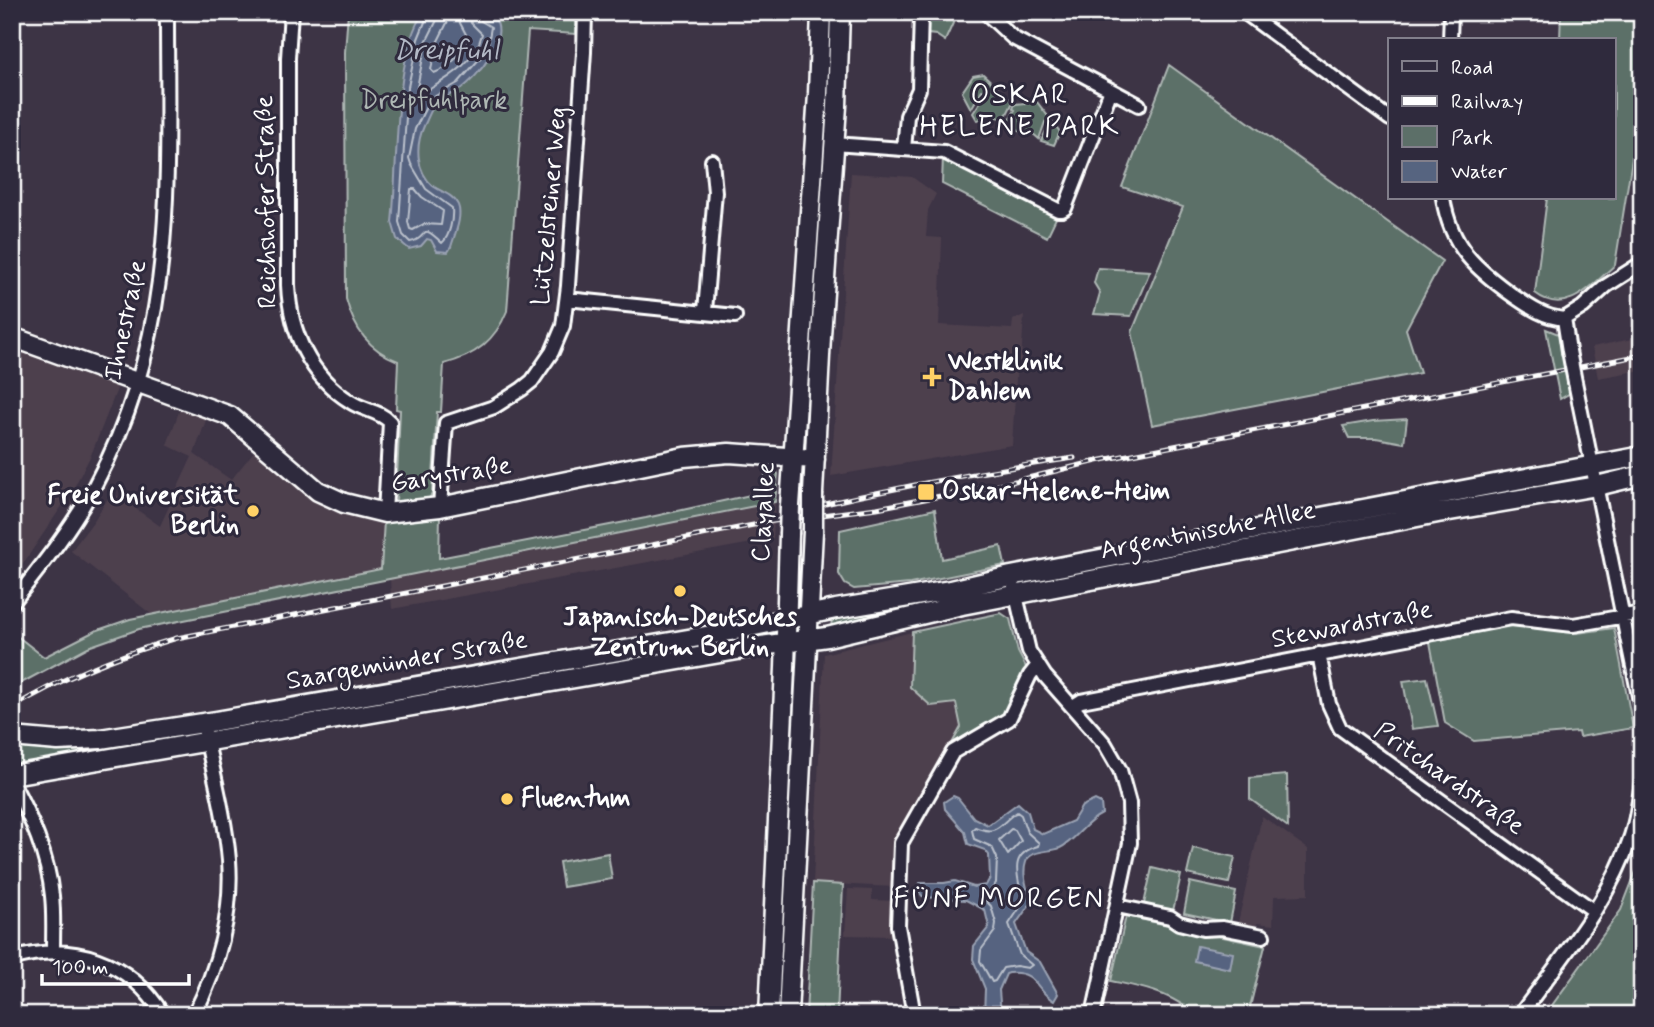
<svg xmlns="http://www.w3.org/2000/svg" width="1654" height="1027" viewBox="0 0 1654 1027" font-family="Mynerve,sans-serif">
	<rect width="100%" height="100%" fill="#3d3445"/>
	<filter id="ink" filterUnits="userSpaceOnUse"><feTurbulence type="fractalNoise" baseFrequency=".0143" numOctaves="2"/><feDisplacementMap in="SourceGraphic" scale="14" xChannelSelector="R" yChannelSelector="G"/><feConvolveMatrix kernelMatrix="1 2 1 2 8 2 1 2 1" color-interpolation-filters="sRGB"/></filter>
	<g filter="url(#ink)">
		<path fill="#4e404e" d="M851 173 912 177 936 194 928 210 926 237 942 238 939 325 1012 329 1013 320 1024 315 1021 361 1017 362 1012 445 831 476Z
			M1642 337V370L1598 378 1592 347Z
			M12 346 116 385 117 389 91 455 72 491 12 580Z
			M180 409 207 417 194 454 231 480 256 449 291 481 318 501 347 514 384 521 381 569 151 614 71 551 93 522 112 492 160 526 192 457 167 445Z
			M775 502 773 539 392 609 390 579Z
			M912 632 910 687 956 703 961 727 897 842 895 887 813 883 824 654Z
			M1262 816 1308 849V895L1274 896 1273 925 1258 923 1249 930 1237 927Z
			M848 889 872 890V900L895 901V936L845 935Z"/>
		<path fill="#5c6f68" stroke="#aeb7b4" stroke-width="2" d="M348 12H576V34L528 31 507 311C495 341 475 356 444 364L441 412H437L432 494 428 500 399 503 396 501 400 410 396 409 398 361C369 350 354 329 346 299L345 52Z
			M928 12H962L953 23 945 41 936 35 928 34Z
			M1561 12H1642V97L1615 265C1591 286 1566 317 1535 293L1547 198H1614V40H1560Z
			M1169 65 1442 261 1406 329 1420 373 1152 425 1132 332 1183 207 1122 187Z
			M983 74 1013 102 1005 118 1009 121 1015 110 1013 109 1015 104 1037 102 1060 132 1054 145 1041 141 1049 125 1045 122 1039 139 1031 132 1022 133 998 117 977 120 973 113 987 92 982 90 971 109 962 92 973 76Z
			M821 152H826L807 446H801Z
			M943 156 1057 216 1047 237 942 184Z
			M1098 268 1150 271 1131 316 1094 314 1100 293 1094 283Z
			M1546 329 1561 335 1572 392 1560 399Z
			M1407 419 1404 443 1376 438H1349L1343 426 1373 421Z
			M766 464 773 466 778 474 775 502 139 629 88 647 12 688V632L44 657 95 631 130 619 381 569 384 521H408L440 515 439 558 646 518 764 492Z
			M1579 474 1586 476 1587 480 1023 584V582Z
			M935 509 942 559 1001 546 1005 565 910 584 854 589 845 584 839 574 840 530Z
			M1001 587 1000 591 831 630 832 615Z
			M1001 613 1010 619 1018 652 1027 669 1007 713 950 747 961 727 956 703 931 706 910 687 912 632Z
			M1511 625 1577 633 1614 628 1633 728 1579 737 1578 732 1474 741 1445 723 1430 642Z
			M1427 678 1438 726 1412 729 1403 681Z
			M172 733 174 741 21 768 12 753V743Z
			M1287 775 1288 827 1250 799V778Z
			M1193 848 1235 857 1229 883 1187 874Z
			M608 853 612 879 563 887 559 862Z
			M1642 856V1015H1545L1621 910Z
			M1152 868 1181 875 1173 911 1144 904Z
			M1190 882 1236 892 1230 923 1184 913Z
			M813 883 843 885 837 1015H806Z
			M1126 916 1265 946 1248 1015H1185L1187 1008C1164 991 1139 987 1111 981Z"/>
		<path fill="#566480" stroke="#9aa2b3" stroke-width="2" d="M424 12H485L486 17H494C510 38 478 77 461 89 453 94 444 97 437 103 431 107 428 119 424 126 415 146 416 171 433 186 441 192 454 195 458 205 463 217 454 236 451 247L448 252 437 251 431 240 427 239 421 246 409 249 397 239 392 222C398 171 393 51 424 12Z
			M953 796 958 798 974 818 988 825 1018 803 1028 812 1033 829 1043 834 1073 821 1082 806 1095 800 1101 803 1102 814C1085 822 1075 841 1060 848 1050 852 1029 850 1026 862 1021 877 1029 889 1030 904L1016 924 1026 952 1040 962 1058 994 1054 1001C1034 990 1039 971 1009 973L1006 974 999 990 1001 1015H984L985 989 973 959 974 946 989 927 985 910 966 900 923 897 918 890 920 883H944L955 881 974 887 986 885 990 878 989 855 985 850 968 844 965 832 945 809 944 802Z
			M1197 946 1233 953 1230 969 1194 961Z"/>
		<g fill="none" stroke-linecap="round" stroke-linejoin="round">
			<path stroke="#bbc1cc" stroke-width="2" d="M429 12 418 39 408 87 399 222 403 235 410 242C430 239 418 220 442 243 450 236 453 219 452 208L426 189 411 164 409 158 415 129 430 99 458 83 482 56 488 44 491 27 481 21 478 12
				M437 12V20L426 42 417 88 420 95C444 80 475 65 482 34L471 23 469 12
				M448 12 447 23 436 45 431 70 434 73C449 68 461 54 469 40L460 23 458 12
				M411 189H415L422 197 443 211 441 225 424 224 413 230 410 229 408 222Z
				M1017 812 1021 815 1027 832 1039 843 1038 846C1005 855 1020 880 1023 903L1009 924 1020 955 1032 965 1028 968 1016 966 1003 968 995 981 992 982 980 961 981 950 995 931 996 923 991 906 981 896 991 890 996 883 997 858 992 847 974 839 972 830 975 827C999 837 999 823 1017 812Z
				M1011 829 1015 830 1021 841 1008 855 999 840Z"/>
			<g stroke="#fff" stroke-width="18">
				<path id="street" d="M291 12 288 58V285C290 332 310 377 351 402 363 410 380 411 390 422L385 513
					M985 12 1013 38 1139 105
					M1244 12 1390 119
					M1450 40 1451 12
					M834 144 944 152 1058 210H1062L1065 208 1111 90
					M904 149 907 116 919 89 921 12
					M1443 198C1451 248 1476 269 1515 297 1531 308 1544 317 1564 319
					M567 299 735 316
					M705 311 715 192 712 161
					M1564 319 1583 307 1606 286 1642 263
					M1564 319 1569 351
					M1575 382 1642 711
					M440 507 446 423 494 407 522 389 532 381 552 352 563 326 568 286 584 52 585 12
					M1014 587 1029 651 1045 676 1105 744 1120 770 1129 803 1130 843 1093 1015
					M12 603C42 565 72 528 95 485 178 332 167 180 167 12
					M1319 654 1329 704 1340 728 1594 911
					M1073 706 1081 701 1511 618 1573 625 1642 613
					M12 782C31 818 48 855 52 896 54 914 53 932 53 951
					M1117 906 1170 917 1179 923 1203 929 1222 928 1263 936
					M12 959C71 941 130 960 163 1015
					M194 1015C218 968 233 913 229 860 225 814 212 768 203 723
					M914 1015 898 926 901 843 953 752 1009 719 1030 675 1038 665
					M1520 1015C1561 958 1609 903 1631 836 1637 819 1639 800 1642 782"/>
			</g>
			<g stroke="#fff" stroke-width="23">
				<path id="secondary" d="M12 337 230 416 318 491 344 503 385 513 440 507 684 457 729 453 815 459
					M813 493 821 336 837 106 840 12
					M790 506 818 94 821 12
					M12 737 58 741 100 739 216 721 711 635 836 609 951 590 1011 576 1642 456
					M12 775 761 646 827 637 962 605 1438 513 1597 486 1642 475
					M769 1015 785 668 789 534
					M788 1015 813 531"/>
			</g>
			<use href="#street" stroke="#2f2a3d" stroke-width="12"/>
			<use href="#secondary" stroke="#2f2a3d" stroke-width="18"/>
			<g stroke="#fff" stroke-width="5">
				<path id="rail" d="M803 509C893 488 983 471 1074 458
					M12 708C64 676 119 655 177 638L774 521 877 508 999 485 1097 461 1642 355"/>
			</g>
			<use href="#rail" stroke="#2f2a3d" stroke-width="2.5" stroke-dasharray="8" stroke-linecap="butt"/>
			<g stroke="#fff" stroke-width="18" stroke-linecap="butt">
				<path id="street-bridge" d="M1569 351 1575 382"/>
			</g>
			<g stroke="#fff" stroke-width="23" stroke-linecap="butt">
				<path id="secondary-bridge" d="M813 531V493
					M789 534 790 506"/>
			</g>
			<use href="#street-bridge" stroke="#2f2a3d" stroke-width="12"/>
			<use href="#secondary-bridge" stroke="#2f2a3d" stroke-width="18"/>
		</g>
	</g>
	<g fill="#ffd166" stroke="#2f2a3d" stroke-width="2.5">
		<path d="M928.5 366.5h7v7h7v7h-7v7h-7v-7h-7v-7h7z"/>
		<rect x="917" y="483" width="18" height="18" rx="3.5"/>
		<circle cx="253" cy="511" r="7"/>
		<circle cx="680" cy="591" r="7"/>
		<circle cx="507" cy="799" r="7"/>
	</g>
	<g text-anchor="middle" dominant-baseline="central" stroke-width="6" stroke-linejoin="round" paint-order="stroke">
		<g font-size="26" fill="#aeb7b4" stroke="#2f2a3d">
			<text x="434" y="101">Dreipfuhlpark</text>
		</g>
		<g font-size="26" fill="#fff" stroke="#2f2a3d">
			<text transform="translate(267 202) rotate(-91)">Reichshofer Straße</text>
			<text transform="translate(550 206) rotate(-85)">Lützelsteiner Weg</text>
			<text transform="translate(126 320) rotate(-78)">Ihnestraße</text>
			<text transform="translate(451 475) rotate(-9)">Garystraße</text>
			<text transform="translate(764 512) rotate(-87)">Clayallee</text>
			<text transform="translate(1208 531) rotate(-11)">Argentinische Allee</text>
			<text transform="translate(1352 625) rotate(-11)">Stewardstraße</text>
			<text transform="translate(407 661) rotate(-10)">Saargemünder Straße</text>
			<text transform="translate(1449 779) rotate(35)">Pritchardstraße</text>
		</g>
		<g font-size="26" font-weight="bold" fill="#fff" stroke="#2f2a3d" text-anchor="start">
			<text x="948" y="362">Westklinik<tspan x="948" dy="30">Dahlem</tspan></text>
			<text x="942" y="492">Oskar-Helene-Heim</text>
			<text x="239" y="496" text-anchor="end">Freie Universität<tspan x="239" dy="30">Berlin</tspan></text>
			<text x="680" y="618" text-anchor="middle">Japanisch-Deutsches<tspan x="680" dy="30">Zentrum Berlin</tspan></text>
			<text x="521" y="799">Fluentum</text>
		</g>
		<g font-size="28" font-style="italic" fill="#b3b9c6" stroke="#2f2a3d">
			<text x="446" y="51">Dreipfuhl</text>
		</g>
		<g font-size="28" letter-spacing="2" fill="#fff" stroke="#2f2a3d">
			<text x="1020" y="95">OSKAR<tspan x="1020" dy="32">HELENE PARK</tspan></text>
			<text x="999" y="899">FÜNF MORGEN</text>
		</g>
	</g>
	<rect width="1654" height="1027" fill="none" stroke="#2f2a3d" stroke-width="42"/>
	<rect x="21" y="21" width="1612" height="985" fill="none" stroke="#fff" stroke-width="2.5" filter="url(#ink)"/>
	<rect x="1388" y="38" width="228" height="161" fill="#2f2a3d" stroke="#827f8b" stroke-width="2"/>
	<rect x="1402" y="61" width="35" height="10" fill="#2f2a3d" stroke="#827f8b" stroke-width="2"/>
	<text x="1451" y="74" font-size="21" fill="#ffffff">Road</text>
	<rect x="1402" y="96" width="35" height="10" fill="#ffffff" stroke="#827f8b" stroke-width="2"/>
	<text x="1451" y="108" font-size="21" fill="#ffffff">Railway</text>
	<rect x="1402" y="126" width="35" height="21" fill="#5c6f68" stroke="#827f8b" stroke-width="2"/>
	<text x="1451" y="144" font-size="21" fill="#ffffff">Park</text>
	<rect x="1402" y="161" width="35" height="21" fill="#566480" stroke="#827f8b" stroke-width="2"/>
	<text x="1451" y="178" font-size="21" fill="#ffffff">Water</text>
	<path d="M42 974v10h147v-10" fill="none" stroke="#ffffff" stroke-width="3.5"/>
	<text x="52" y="974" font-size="21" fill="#ffffff" stroke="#2f2a3d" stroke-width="5" paint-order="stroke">100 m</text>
</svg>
